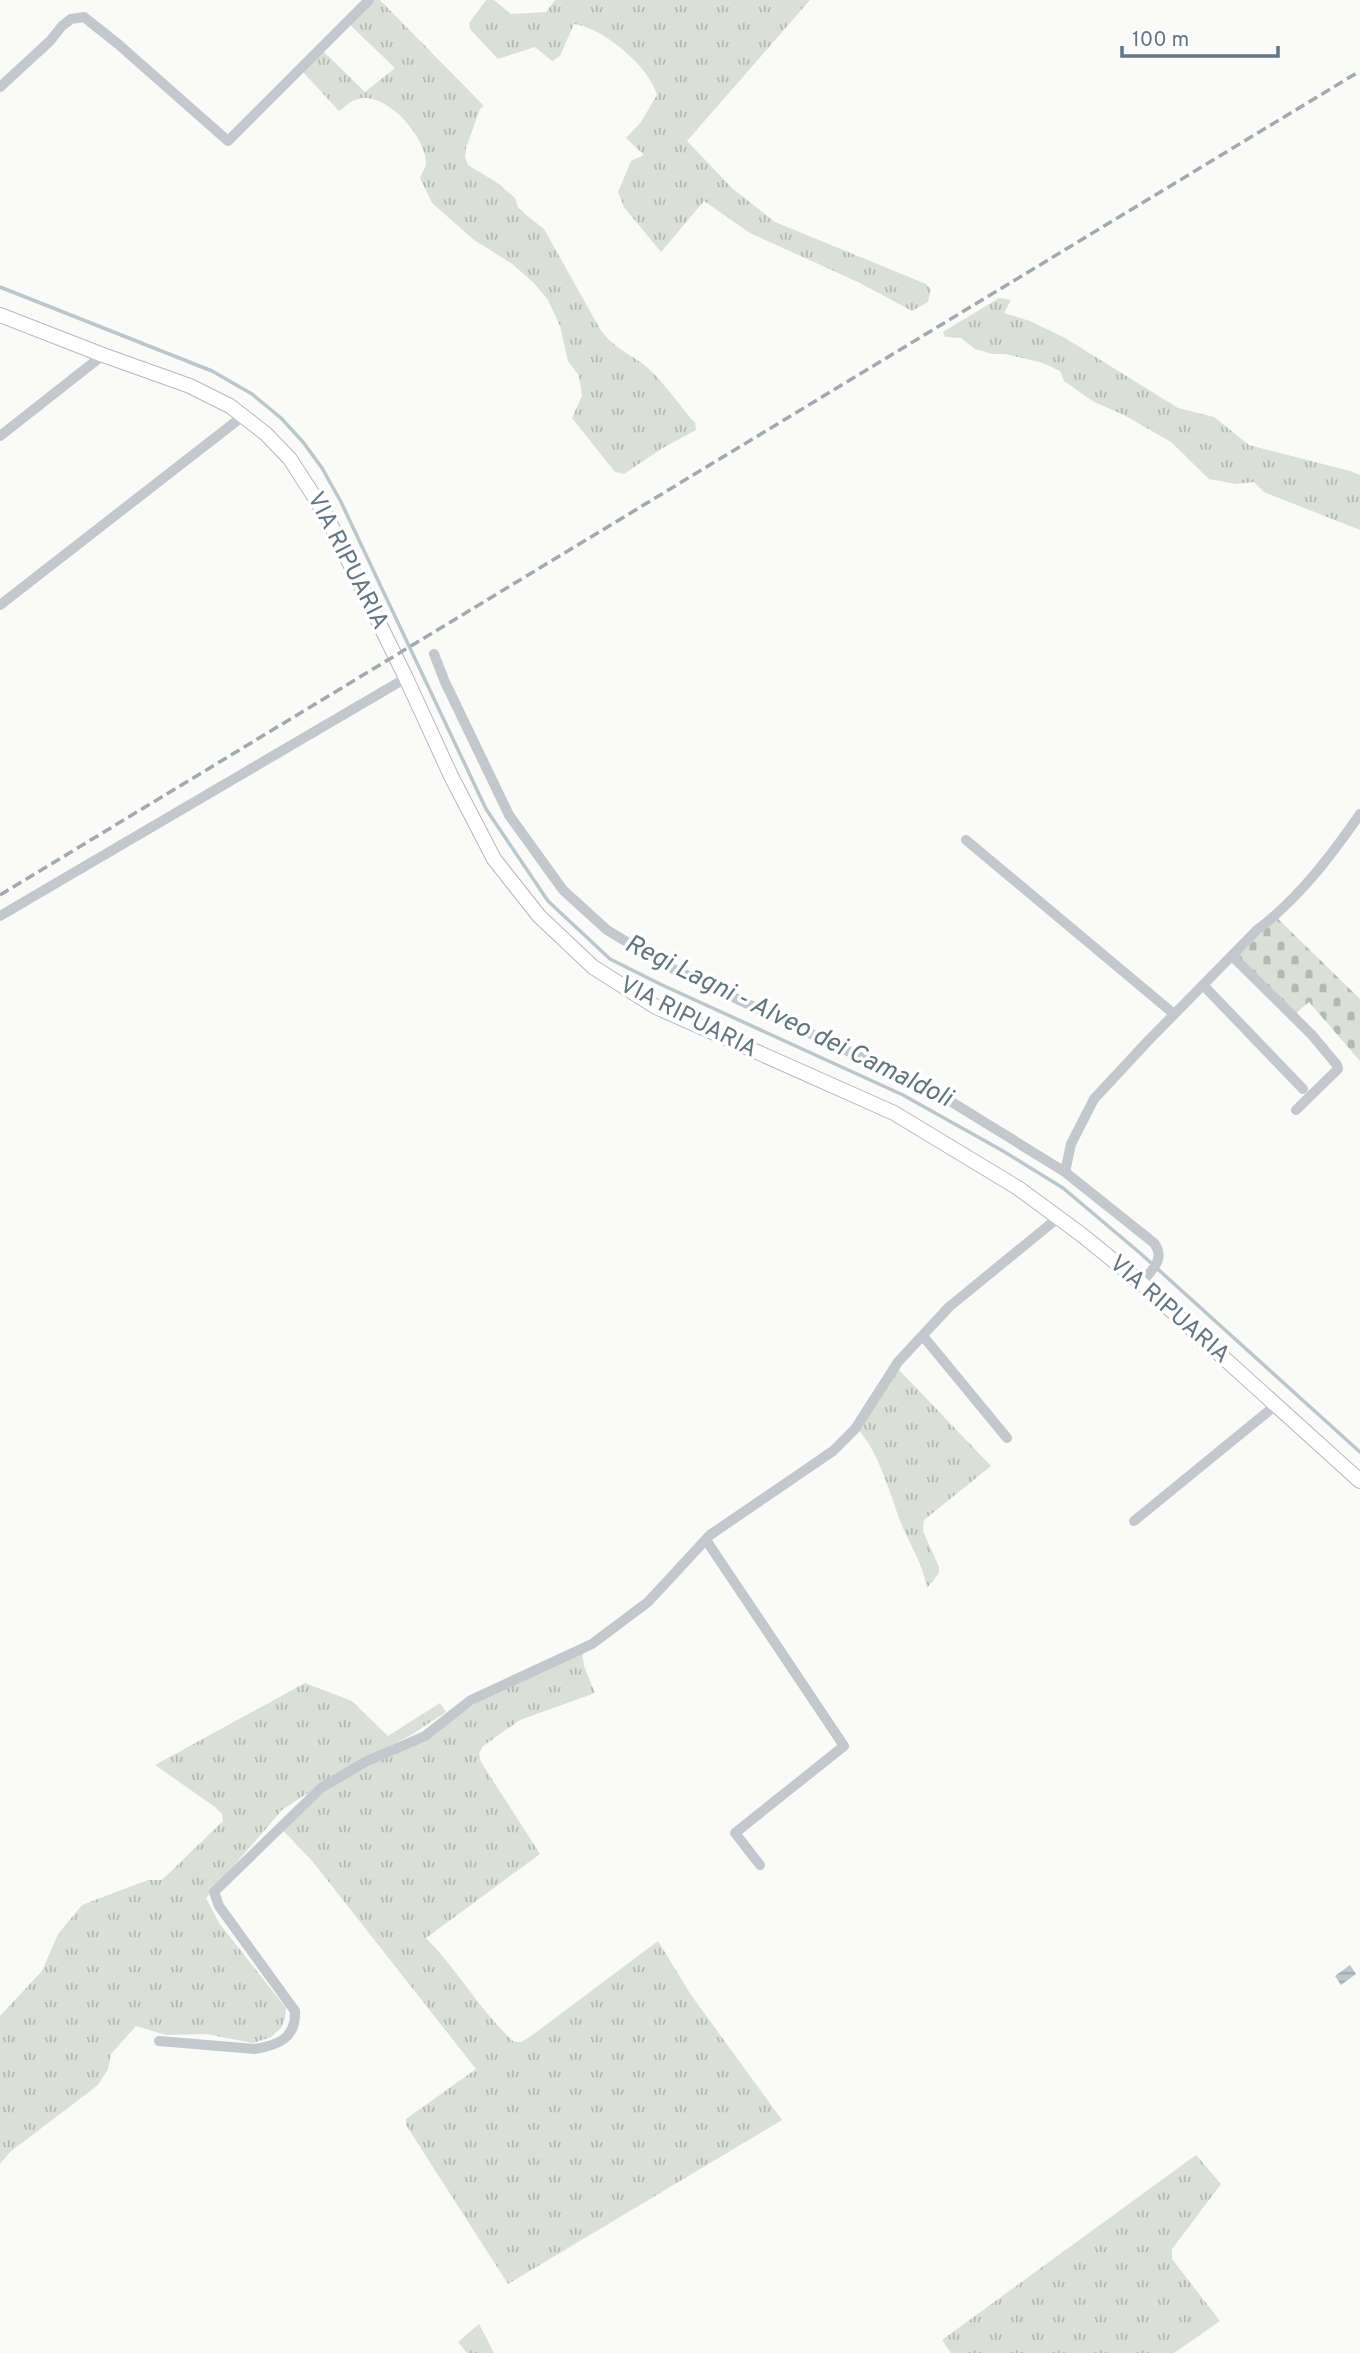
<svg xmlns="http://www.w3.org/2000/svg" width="1360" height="2353" viewBox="0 0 1360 2353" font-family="Overpass,sans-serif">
	<defs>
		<pattern id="grass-tufts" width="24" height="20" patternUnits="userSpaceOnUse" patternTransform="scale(1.75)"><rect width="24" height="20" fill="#dadfd7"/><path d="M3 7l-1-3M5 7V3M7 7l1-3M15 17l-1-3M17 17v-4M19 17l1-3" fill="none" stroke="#b4b9b4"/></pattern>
		<pattern id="cemetery-stones" width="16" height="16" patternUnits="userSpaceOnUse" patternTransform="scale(1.75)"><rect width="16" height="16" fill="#dadfd7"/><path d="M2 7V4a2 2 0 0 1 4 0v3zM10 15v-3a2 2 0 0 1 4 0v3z" fill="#b4b9b4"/></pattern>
		<pattern id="water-rules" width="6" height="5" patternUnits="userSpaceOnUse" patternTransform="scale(1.75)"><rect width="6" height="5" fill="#bbc7cb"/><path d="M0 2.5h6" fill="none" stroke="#9ca6aa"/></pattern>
	</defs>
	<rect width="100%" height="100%" fill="#fafaf8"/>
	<path fill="url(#grass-tufts)" d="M373 0H380L484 106 480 109 466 148 465 157 468 165 499 184 515 198 518 207 526 215 544 229 600 329C613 347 626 352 643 364 663 380 678 404 695 423L696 430 661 449 624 474 615 472 572 418 582 396 579 376 568 361 560 326 548 300 534 283 511 263 474 240 432 203 420 178C422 173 426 168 426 162 425 136 386 91 358 99 351 100 345 107 339 111L302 71 322 50 365 92 395 68 349 24Z
		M486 0H494L511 14 546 12 555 0H810L687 141 733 189 775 222 926 284 931 289 928 302 912 311 860 283 750 233 704 201 661 252 624 207 618 192 631 161 644 155 626 138 641 122 657 95C650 67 602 27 574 24L560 56 552 61 535 47 498 59 470 29 469 23Z
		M999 298 1011 300 1004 313 1030 321 1065 338 1178 408 1214 417 1249 445 1350 471 1360 475V530L1264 492 1254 482 1236 484 1209 479 1171 442 1124 415 1094 402 1064 381 1060 371 1043 363 1005 354H992L975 349 961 338 945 337 943 332Z
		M898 1369 991 1466 924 1520 923 1531 939 1567V1573L927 1588C923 1565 912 1548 903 1528 889 1493 882 1458 858 1429Z
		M582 1651 584 1666 595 1693 520 1720 483 1746 479 1753 481 1762 540 1854 426 1938C458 1970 480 2011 514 2042H521L531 2036 658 1941 691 1995 782 2120 508 2284 406 2125V2119L476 2069 313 1862 278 1825 295 1808 348 1776 451 1721 486 1696Z
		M305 1683 352 1701 388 1736 440 1703 446 1712 411 1735 337 1774 282 1810 206 1898 219 1923 286 2008 285 2019 281 2028 271 2037 253 2043 206 2034 166 2035 136 2026 111 2054 108 2069 98 2085 10 2152 0 2164V2016L42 1971 58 1934 82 1905 148 1880H162L223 1821 222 1814 215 1807 155 1765Z
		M1196 2155 1221 2184 1172 2249V2259L1220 2321 1174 2353H951L942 2340Z
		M479 2324 494 2353H467L458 2342Z"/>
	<path fill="url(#cemetery-stones)" d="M1277 918 1360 999V1061L1309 1002 1296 1013 1238 956Z"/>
	<path fill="url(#water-rules)" d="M1350 1965 1356 1974 1341 1985 1335 1976Z"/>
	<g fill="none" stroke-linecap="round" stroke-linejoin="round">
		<path stroke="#bbc7cb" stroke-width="3.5" d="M0 287 212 371 252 394 281 418 303 442 322 468 341 502 486 809 548 901 610 959 660 984 903 1095 1003 1151 1063 1188 1140 1253 1360 1452"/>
		<g stroke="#b3babf" stroke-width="16">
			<path id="secondary" d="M0 315 103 355 190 386 230 406 266 434 290 459 326 515 406 678 451 776 494 859 539 916 593 967 656 1007 894 1113 1018 1188 1082 1235 1141 1283 1360 1481"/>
		</g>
		<path stroke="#c3c8cc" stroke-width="10" d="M0 87 50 41 62 26 71 19 84 17 118 44 228 141 369 0
			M0 436 103 355
			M0 605 243 416
			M434 654 445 682 509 815 563 890 607 930 667 966 937 1093 1065 1172 1154 1243C1166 1259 1152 1270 1141 1283
			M966 840 1174 1014
			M0 916 406 678
			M1232 956 1312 1035 1337 1065 1338 1069 1296 1110
			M1203 985 1303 1089
			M1065 1172 1071 1144 1094 1099 1147 1042 1257 930C1299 898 1330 857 1360 814
			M923 1336 1007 1438
			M1134 1521 1276 1405
			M706 1540 844 1746 735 1833 760 1865
			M159 2041 255 2049C279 2045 296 2038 295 2011L219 1906 214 1892 321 1788 365 1762 425 1736 471 1700 592 1644 648 1602 710 1535 833 1451 855 1429 898 1362 949 1307 1059 1217"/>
		<use href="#secondary" stroke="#fff" stroke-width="14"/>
		<path stroke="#a2aab0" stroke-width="3.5" stroke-dasharray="10 5" stroke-linecap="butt" d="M0 895 1360 71"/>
	</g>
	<g text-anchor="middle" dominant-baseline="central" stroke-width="7" stroke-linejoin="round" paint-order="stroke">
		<g font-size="24" fill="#657683" stroke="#fff">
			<text transform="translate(347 561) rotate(63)">VIA RIPUARIA</text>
			<text transform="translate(688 1018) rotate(27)">VIA RIPUARIA</text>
			<text transform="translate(1169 1310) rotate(41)">VIA RIPUARIA</text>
		</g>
		<g font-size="26" font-style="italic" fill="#60757c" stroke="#fff">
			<text transform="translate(788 1022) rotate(26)">Regi Lagni - Alveo dei Camaldoli</text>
		</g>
	</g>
	<path d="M1122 46v10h156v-10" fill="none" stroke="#657683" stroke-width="3.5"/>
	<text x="1132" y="46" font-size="21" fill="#657683" stroke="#ffffff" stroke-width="5" paint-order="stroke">100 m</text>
</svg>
